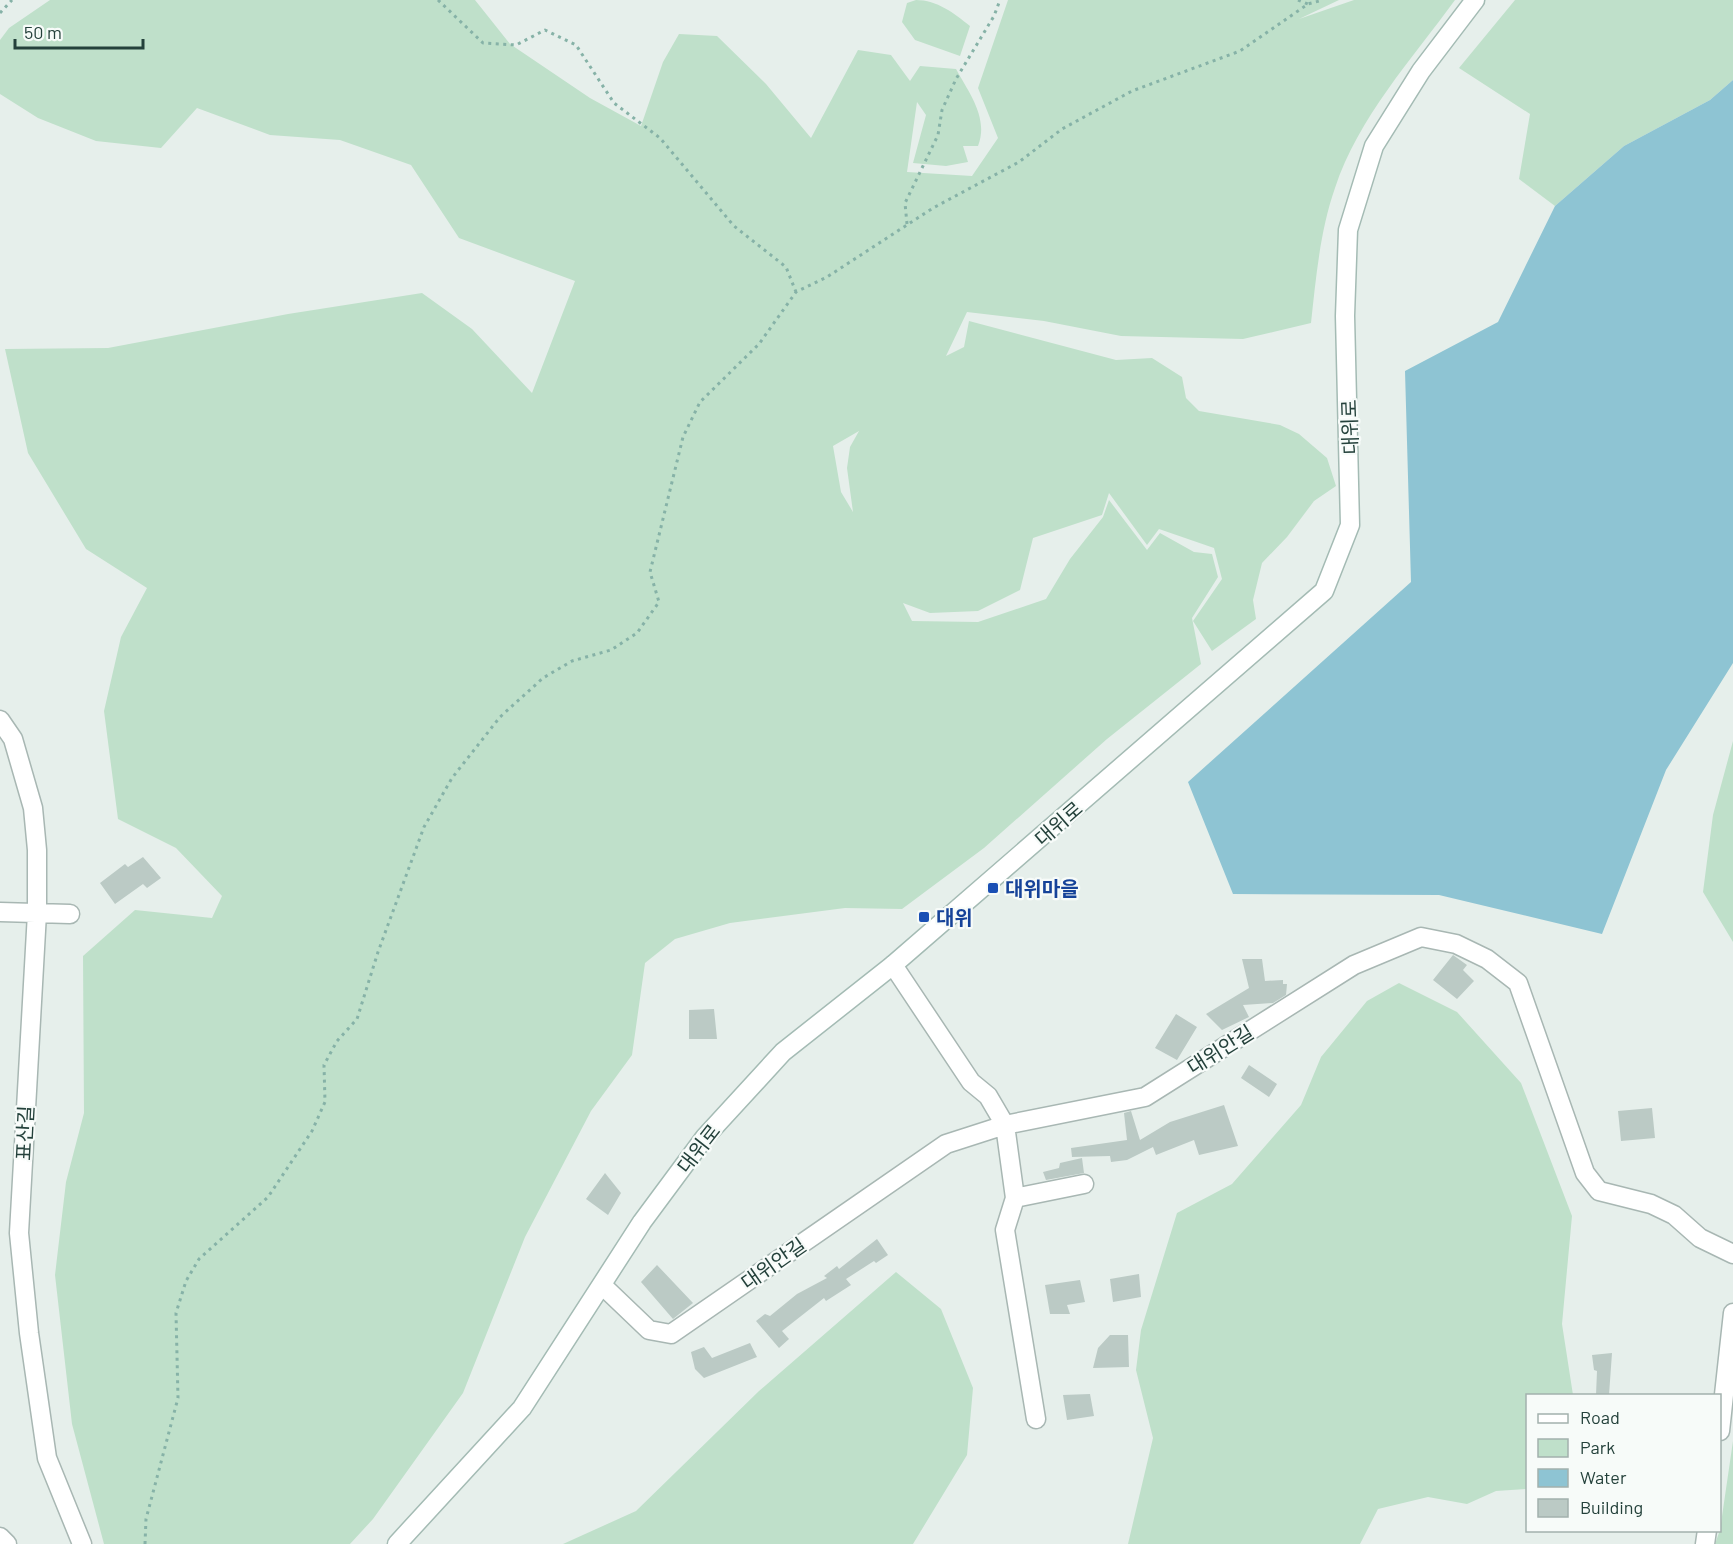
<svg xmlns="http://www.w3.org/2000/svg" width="1733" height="1544" viewBox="0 0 1733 1544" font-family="Barlow,'Noto Sans KR',sans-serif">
	<rect width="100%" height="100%" fill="#e6efeb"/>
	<path fill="#bfe0ca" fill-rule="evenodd" d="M50 0H475L510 44 590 98 641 126 663 62 679 34 717 36 766 84 811 138 858 50 891 55 910 81 920 66 956 69C969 93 989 118 978 146H963L968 162 946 166 913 163 926 115 917 102 907 172 972 176 998 138 978 88 1008 0H1339L1299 19 1354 0H1455C1412 59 1358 118 1335 188 1320 231 1316 278 1311 323L1243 339 1121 336 1044 321 967 312 946 356 964 347 969 321 1116 360 1152 358 1182 377 1186 398 1199 411 1280 425 1299 434 1327 458 1336 486 1314 501 1287 537 1262 563 1253 600 1256 619 1212 651 1193 621 1222 579 1214 548 1159 529 1147 545 1109 493 1102 515 1033 538 1020 590 978 611 930 613 903 603 912 621 978 622 1046 599 1070 559 1103 517 1109 500 1147 550 1160 533 1194 552 1212 554 1218 577 1192 618 1201 664 1107 739 984 848 902 909 845 908 730 923 675 939 645 963 632 1055 591 1111 525 1237 463 1393 373 1519 350 1544H104L72 1424 55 1275 66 1182 84 1113 83 956 135 910 212 918 222 896 176 848 118 819 104 711 121 637 147 588 86 549 28 453 5 349 108 348 288 314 422 293 472 329 532 393 575 281 459 238 411 165 340 140 270 135 197 108 161 148 96 141 38 118 0 94V40L9 28ZM859 431 850 447 847 468 853 512 841 492 833 446Z
		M916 0C937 0 954 13 970 26L960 56 915 40 902 22 907 3Z
		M1515 0H1733V80L1710 100 1624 146 1555 206 1519 179 1530 114 1459 68Z
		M1733 741V942L1703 892 1713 815Z
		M1399 983 1457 1012 1521 1083 1572 1216 1562 1324 1573 1395 1528 1396 1527 1489 1496 1491 1467 1504 1428 1497 1378 1509 1360 1544H1128L1153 1438 1136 1370 1141 1330 1177 1213 1232 1184 1301 1105 1321 1057 1367 1001Z
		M896 1272 941 1309 973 1388 967 1455 913 1544H563L636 1511 759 1391Z
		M1733 1441V1544H1715L1720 1530Z"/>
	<path fill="#8ec4d3" d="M1733 80V663L1666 770 1602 934 1439 895 1233 894 1188 782 1411 582 1405 371 1498 322 1555 206 1624 146 1710 100Z"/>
	<path fill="#bbcac5" d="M143 857 161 878 147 888 143 884 115 904 100 883 125 864 128 867Z
		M1453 955 1467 965 1463 970 1474 981 1457 999 1433 980Z
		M1242 959H1262L1265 981 1283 980V984H1287L1286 995 1273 1003 1243 1005 1249 1017 1222 1030 1206 1014 1249 988Z
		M714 1009 717 1039H689V1010Z
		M1176 1014 1197 1027 1177 1060 1155 1048Z
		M1249 1065 1277 1084 1269 1097 1241 1078Z
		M1224 1105 1238 1146 1199 1155 1194 1140 1156 1155 1153 1147 1127 1160 1111 1162 1110 1156 1072 1157 1071 1148 1127 1140 1124 1113 1131 1111 1140 1140 1170 1122Z
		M1652 1108 1655 1138 1621 1141 1618 1111Z
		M1082 1158 1084 1173 1046 1180 1043 1172 1059 1168 1060 1163Z
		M605 1173 621 1193 608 1215 586 1199Z
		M877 1239 888 1255 876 1263 874 1261 846 1279 851 1285 826 1301 824 1298 782 1331 789 1339 779 1348 756 1321 765 1314 770 1316 797 1294 827 1278 824 1276 837 1266 839 1269Z
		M657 1265 693 1303 673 1319 641 1282Z
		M1139 1274 1141 1297 1113 1302 1110 1279Z
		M1080 1280 1085 1302 1067 1305 1070 1314H1050L1045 1285Z
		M1110 1335H1128L1129 1367 1093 1368 1098 1348Z
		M750 1343 757 1357 704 1378 695 1369 691 1352 704 1347 712 1358Z
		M1612 1353 1609 1395H1596L1597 1371 1594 1370 1592 1355Z
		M1090 1394 1094 1416 1067 1420 1063 1395Z"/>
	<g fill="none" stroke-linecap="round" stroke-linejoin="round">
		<g stroke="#a8b7b3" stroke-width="21">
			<path id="minor" d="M0 720 13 739 33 808 37 850V913L19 1233 29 1333 47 1458 82 1544
				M0 912 70 914
				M893 965 971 1082 988 1096 1005 1125 1015 1198 1005 1230 1036 1419
				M1015 1198 1084 1184
				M603 1286 649 1330 671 1334 946 1144 1005 1125 1145 1097 1354 965 1421 937 1456 944 1487 959 1518 983 1585 1173 1599 1191 1651 1204 1674 1215 1700 1238 1733 1254
				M1720 1431 1733 1313
				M0 1537 7 1544
				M1705 1544 1707 1530"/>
		</g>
		<g stroke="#a4bbb4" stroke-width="21">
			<path id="secondary" d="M397 1544 522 1408 642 1222 705 1137 783 1052 893 965 1324 591 1350 525 1345 316 1348 230 1374 146 1421 71 1475 0"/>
		</g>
		<path stroke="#86b2a7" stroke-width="3" stroke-dasharray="3 4.5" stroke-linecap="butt" d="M438 0 483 43 516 45 545 30 576 45 614 103 660 138 734 226 786 267 796 292
			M1298 0 1308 4
			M0 13 12 0
			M907 224 905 203 938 135 942 110 956 79 994 16 1000 0
			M145 1544 146 1519 178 1398 176 1313 186 1281 199 1259 268 1197 312 1131 325 1102 324 1065 337 1041 357 1019 378 952 424 827 452 778 500 717 543 678 572 661 611 650 637 633 659 602 650 572 683 437 700 402 759 344 796 292 827 277 933 208 1019 162 1062 129 1132 91 1240 51 1308 4 1323 0"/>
		<use href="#minor" stroke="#fff" stroke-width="18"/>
		<use href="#secondary" stroke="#fff" stroke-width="18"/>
	</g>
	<g fill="#1a4fb4" stroke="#f7fbf9" stroke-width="2">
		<rect x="987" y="882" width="12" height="12" rx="3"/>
		<rect x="918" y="911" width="12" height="12" rx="3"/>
	</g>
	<g text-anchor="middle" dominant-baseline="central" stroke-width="4.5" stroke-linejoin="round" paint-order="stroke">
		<g font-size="20" fill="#24413b" stroke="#f7fbf9">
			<text transform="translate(1349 427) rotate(-92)">대위로</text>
			<text transform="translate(1058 823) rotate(-41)">대위로</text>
			<text transform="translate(1220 1049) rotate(-32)">대위안길</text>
			<text transform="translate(24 1133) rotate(-87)">표산길</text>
			<text transform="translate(698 1148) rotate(-52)">대위로</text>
			<text transform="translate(773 1263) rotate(-35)">대위안길</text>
		</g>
		<g font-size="20" font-weight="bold" fill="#164399" stroke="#f7fbf9" text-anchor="start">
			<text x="1005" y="888">대위마을</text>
			<text x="936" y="917">대위</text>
		</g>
	</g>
	<rect x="1526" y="1394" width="195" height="138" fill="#f7fbf9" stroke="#a3b1ad" stroke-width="1.5"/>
	<rect x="1538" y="1414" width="30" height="9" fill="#ffffff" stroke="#a3b1ad" stroke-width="1.5"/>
	<text x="1580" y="1424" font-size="18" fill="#24413b">Road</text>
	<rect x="1538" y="1439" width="30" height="18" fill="#bfe0ca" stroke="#a3b1ad" stroke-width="1.5"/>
	<text x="1580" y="1454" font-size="18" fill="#24413b">Park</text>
	<rect x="1538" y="1469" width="30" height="18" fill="#8ec4d3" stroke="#a3b1ad" stroke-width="1.5"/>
	<text x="1580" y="1484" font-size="18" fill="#24413b">Water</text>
	<rect x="1538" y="1499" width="30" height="18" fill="#bbcac5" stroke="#a3b1ad" stroke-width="1.5"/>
	<text x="1580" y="1514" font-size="18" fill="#24413b">Building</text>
	<path d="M15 39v9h128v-9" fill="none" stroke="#24413b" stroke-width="3"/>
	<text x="24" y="39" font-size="18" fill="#24413b" stroke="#f7fbf9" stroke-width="4.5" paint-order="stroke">50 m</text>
</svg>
